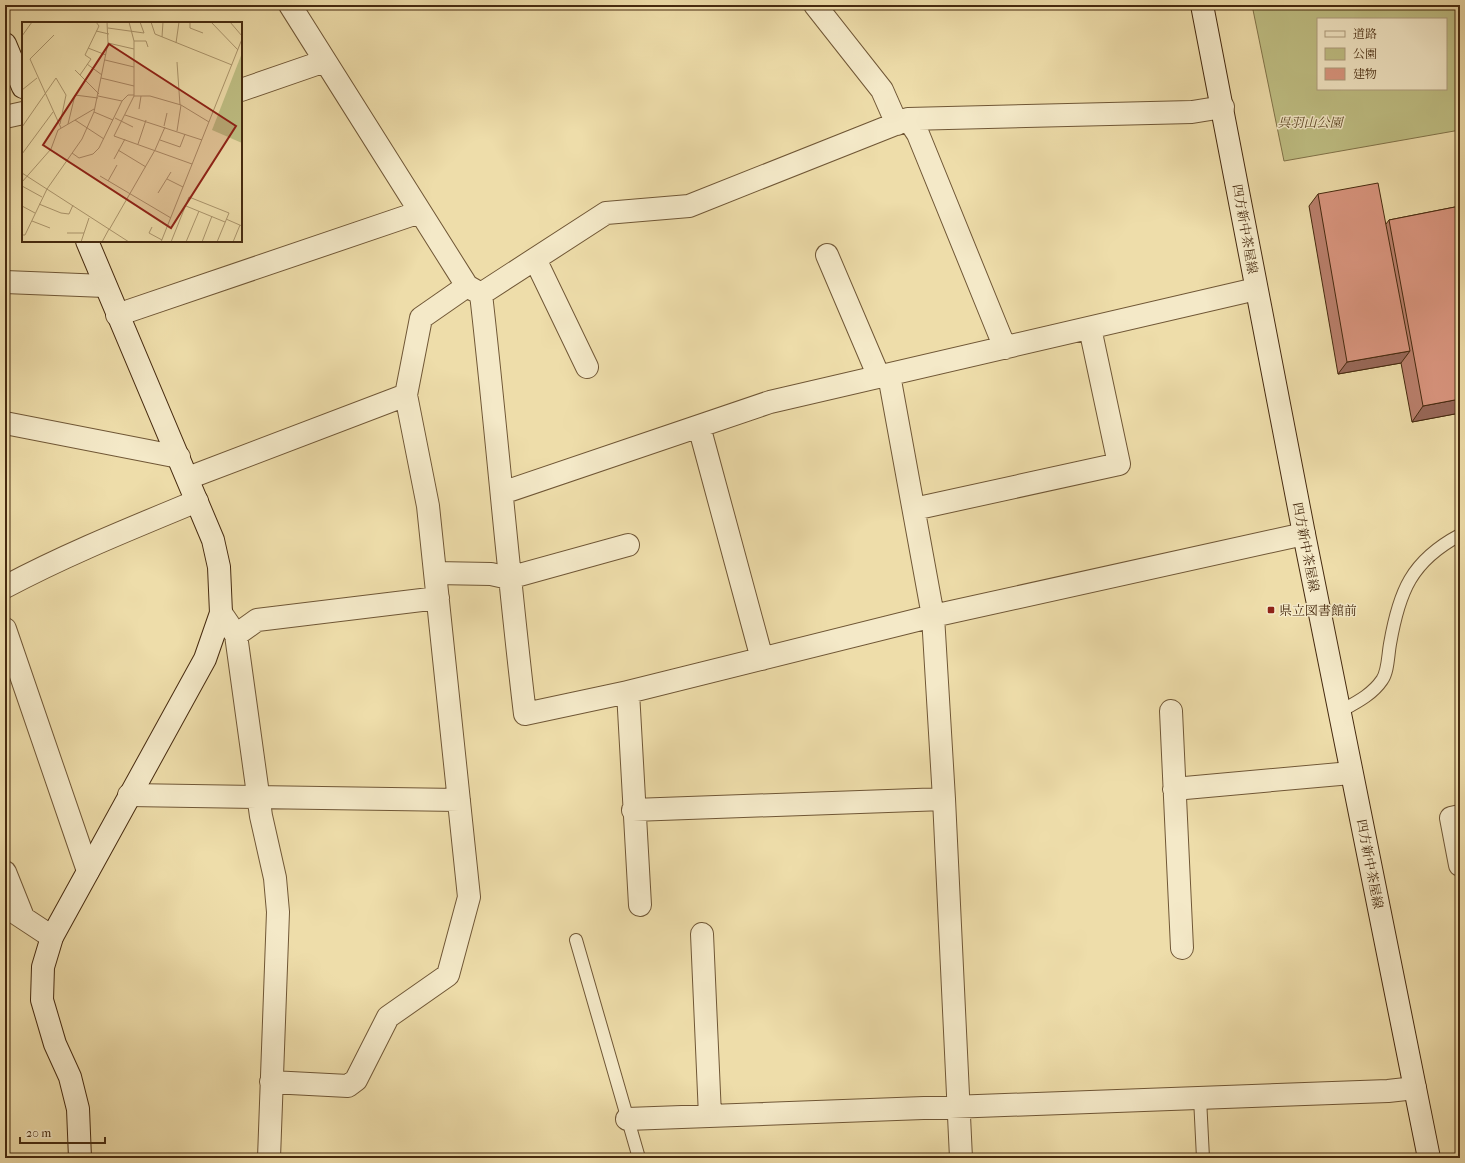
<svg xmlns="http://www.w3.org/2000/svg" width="1465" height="1163" viewBox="0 0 1465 1163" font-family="'IM FELL French Canon','Noto Serif JP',serif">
	<rect width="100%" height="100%" fill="#eda"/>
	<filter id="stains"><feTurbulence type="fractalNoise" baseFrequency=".005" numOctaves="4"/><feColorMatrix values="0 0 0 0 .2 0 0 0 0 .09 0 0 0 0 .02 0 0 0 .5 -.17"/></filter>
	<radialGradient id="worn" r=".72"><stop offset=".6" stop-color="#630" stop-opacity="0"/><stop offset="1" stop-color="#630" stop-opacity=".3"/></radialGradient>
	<path fill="#bfbf84" stroke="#82744a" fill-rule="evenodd" d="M1252 5H1460V130L1284 161ZM1318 19H1446V89H1318Z"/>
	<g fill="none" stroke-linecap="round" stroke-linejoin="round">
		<g stroke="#705736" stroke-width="14">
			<path id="lane" d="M1339 712C1355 703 1372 695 1382 680 1388 672 1388 655 1390 644 1399 592 1411 561 1460 535
				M576 940 639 1158
				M1200 1098 1203 1158"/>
		</g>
		<g stroke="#705736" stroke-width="24">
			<path id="street" d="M290 5 467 286 481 294C497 434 508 574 525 714L628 692 933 616 1304 534
				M815 5 882 90 897 124
				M241 90 325 61
				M5 117 23 113
				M908 119 918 134 1005 348
				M827 255 879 377
				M535 259 587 367
				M5 282 105 286
				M481 294 606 213 689 206 908 119 1192 112 1223 107
				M117 315 420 212
				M889 375 933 616 944 799 961 1158
				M5 423 179 457
				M699 426 762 659
				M188 478 406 395
				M502 493 770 402 1256 289
				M914 509 1119 464 1090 328
				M435 573 491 574 509 578 628 545
				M5 587C67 554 132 528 197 501
				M221 613 236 635 261 816 275 878 278 912 269 1158
				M5 629 88 871
				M236 635 257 620 438 598
				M628 692 640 905
				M1171 711 1182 948
				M1174 789 1351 773
				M129 795 459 800
				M633 810 944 799
				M1460 816 1451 818 1460 865
				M5 872 23 917
				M5 906 52 937
				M702 934 710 1116
				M271 1082 348 1086 356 1080 388 1017 448 975 469 897 428 506 406 395 421 318 467 286
				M627 1119 1388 1091 1415 1088"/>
		</g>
		<g stroke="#462a0f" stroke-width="24">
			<path id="secondary" d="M1202 5 1304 534 1429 1158
				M5 44 23 87
				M80 1158 78 1109 70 1077 55 1044 42 1000 43 967 52 937 205 659 221 613 219 567 213 540 87 241"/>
		</g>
		<use href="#lane" stroke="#f4e9c8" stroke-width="12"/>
		<use href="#street" stroke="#f4e9c8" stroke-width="22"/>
		<use href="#secondary" stroke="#f4e9c8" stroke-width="22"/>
	</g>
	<path fill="#bb816e" stroke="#462a0f" d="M1318 194 1386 224 1389 220 1460 206V413L1412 422 1401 363 1338 374 1309 206Z"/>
	<path fill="#99695a" stroke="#462a0f" d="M1410 351 1401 363 1338 374 1347 362Z
		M1460 399V413L1412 422 1423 406Z"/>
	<path fill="#da9680" stroke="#462a0f" d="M1378 183 1410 351 1347 362 1318 194Z
		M1460 206V399L1423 406 1389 220Z"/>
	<rect fill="#8f2418" stroke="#f4e9c8" stroke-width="1.5" x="1267" y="606" width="8" height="8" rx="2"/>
	<g text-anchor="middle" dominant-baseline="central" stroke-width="3" stroke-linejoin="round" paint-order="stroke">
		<g font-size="13" font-style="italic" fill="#5e4826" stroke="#f4e9c8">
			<text x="1310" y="122">呉羽山公園</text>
		</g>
		<g font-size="13" fill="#462a0f" stroke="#f4e9c8">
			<text transform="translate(1245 229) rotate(80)">四方新中茶屋線</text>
			<text transform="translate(1306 547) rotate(79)">四方新中茶屋線</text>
			<text transform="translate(1370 864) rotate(79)">四方新中茶屋線</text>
		</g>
		<g font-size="13" fill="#462a0f" stroke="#f4e9c8" text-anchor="start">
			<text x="1279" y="610">県立図書館前</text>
		</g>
	</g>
	<g transform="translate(22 22)">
		<rect width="220" height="220" fill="#eda"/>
		<path d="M220 31V121L190 108Z" fill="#bfbf84"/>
		<path fill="none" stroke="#ab956c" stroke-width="1" d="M107 0 112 19V74L92 114 170 142M129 0 133 12 210 43M168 0V6L181 11M189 0 216 28M208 0 220 14M86 6 122 11 118 0M74 9 87 12M32 13 8 37 39 106M0 14 10 0M140 15 141 0M112 19H124L126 25M86 21 112 27M154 21 157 0M66 26 84 33M83 38 112 45M155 40 158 83M65 42 80 53M53 48 77 72M58 53 69 37 63 33 77 4 74 0M79 56 112 64M0 68 15 56M76 74 100 79M112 74H128L159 83 187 100M117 87 119 74M72 90 91 98M103 93 180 118M93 96 111 105M53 98 82 117M46 102 53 73 76 76M142 104 145 91M0 105 34 56 44 73 38 102M155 109 159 83M138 118 158 125 163 112M116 122 124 98M96 128 124 145M50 131 57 136 71 132 77 126 100 79 106 73H112M0 132 31 90M92 137 103 117M0 151 107 220M78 154 149 196M145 157 161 165M86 159 95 143M0 160 29 127 36 108 72 87M0 164 20 175M136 171 149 150M17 182 39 191 47 192 51 183M0 184 13 191M164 184 203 200M204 197 220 204M10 199 28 206M130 205 127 211 140 218M87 208 133 128 143 105M45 211H62M0 213H3L25 167 60 117 72 90 86 21 85 0M59 220 67 196M80 220 87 207M139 220 220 17M149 220 167 175 207 191 195 220M164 220 177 189M180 220 190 194M211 220 218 203"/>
		<path fill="#8f2418" fill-opacity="0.15" stroke="#8f2418" stroke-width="2" d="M87 22 214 104 149 206 21 123Z"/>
		<rect width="220" height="220" fill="none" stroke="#462a0f" stroke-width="2"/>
	</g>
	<rect width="1465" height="1163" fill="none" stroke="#eda" stroke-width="20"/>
	<rect x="6" y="6" width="1453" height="1151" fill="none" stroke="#462a0f" stroke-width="2"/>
	<rect x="10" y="10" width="1445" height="1143" fill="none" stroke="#462a0f"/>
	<rect x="1317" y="18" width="130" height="72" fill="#f4e9c8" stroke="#ae9d7e"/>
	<rect x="1325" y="31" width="20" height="6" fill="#f4e9c8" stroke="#ae9d7e"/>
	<text x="1353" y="38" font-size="12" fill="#462a0f">道路</text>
	<rect x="1325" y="48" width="20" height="12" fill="#bfbf84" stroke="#ae9d7e"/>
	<text x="1353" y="58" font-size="12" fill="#462a0f">公園</text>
	<rect x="1325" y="68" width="20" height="12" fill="#da9680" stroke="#ae9d7e"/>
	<text x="1353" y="78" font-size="12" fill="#462a0f">建物</text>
	<path d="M20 1137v6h85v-6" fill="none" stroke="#462a0f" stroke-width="2"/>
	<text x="26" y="1137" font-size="12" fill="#462a0f" stroke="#f4e9c8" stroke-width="3" paint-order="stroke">20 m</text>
	<rect width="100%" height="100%" filter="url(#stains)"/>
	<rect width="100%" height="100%" fill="url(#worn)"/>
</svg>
